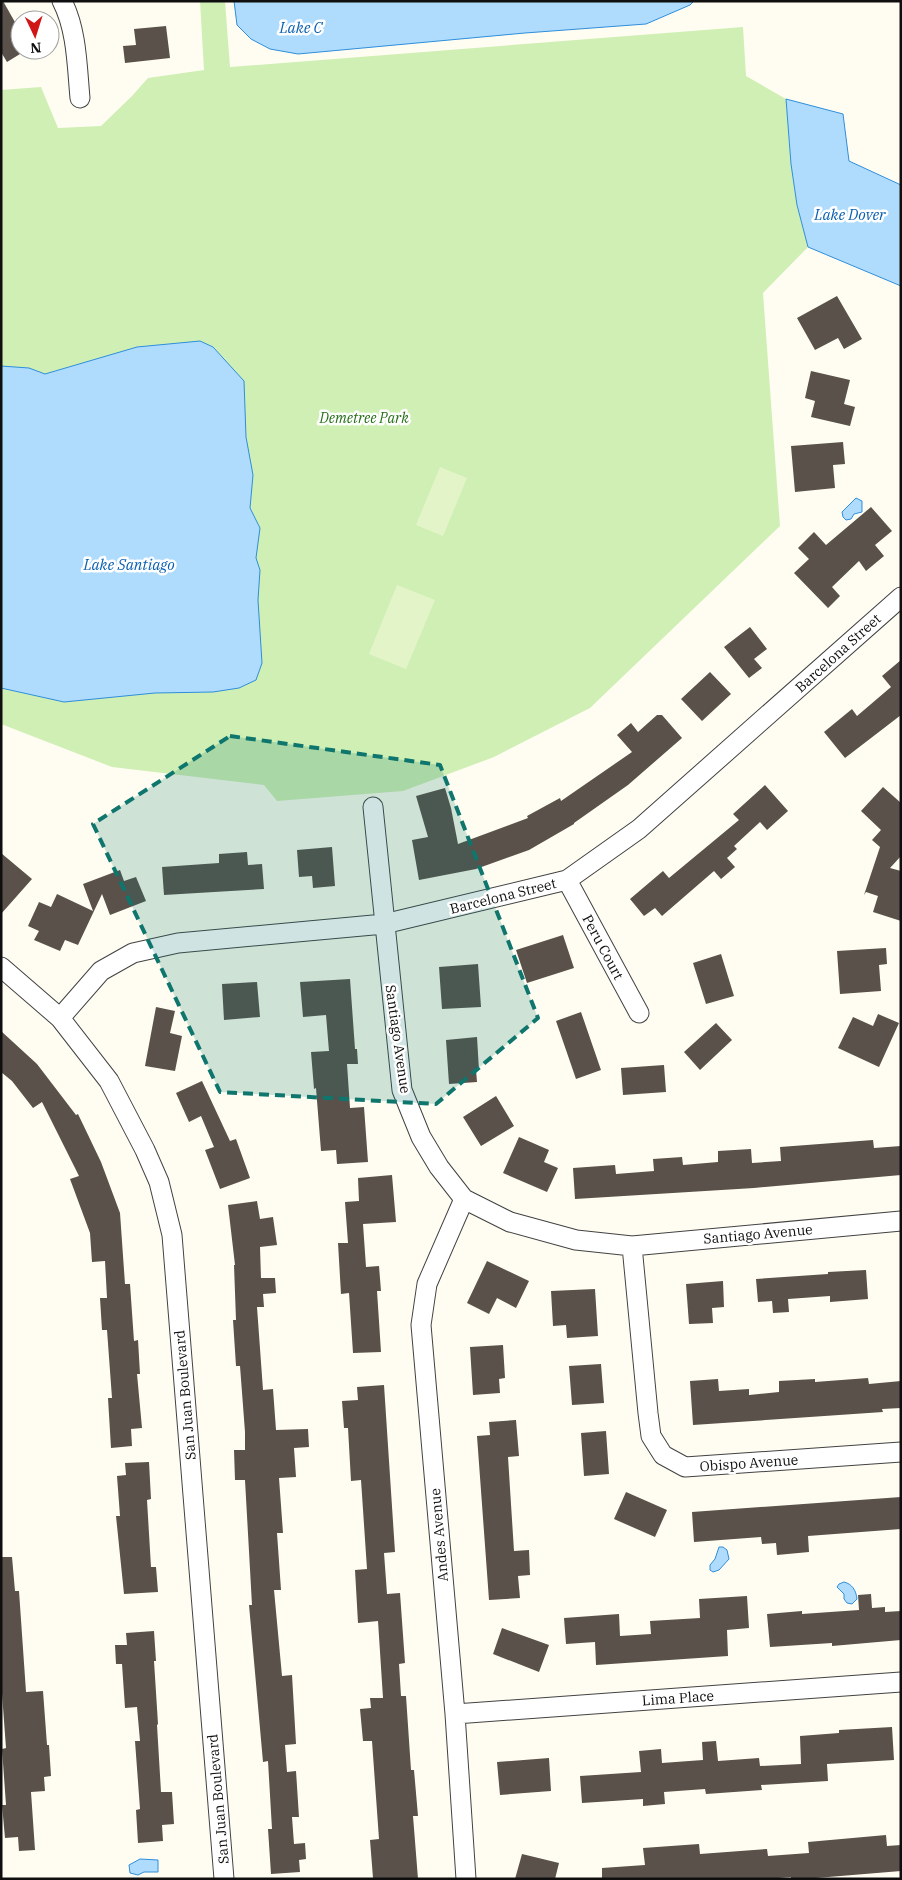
<svg xmlns="http://www.w3.org/2000/svg" width="902" height="1880" viewBox="0 0 902 1880" font-family="'IBM Plex Serif',serif">
	<rect width="100%" height="100%" fill="#fffdf1"/>
	<path fill="#d0efb5" d="M200 1H225L230 67 743 27 746 76 786 99 791 164 797 205 808 247 763 293 780 526 590 708 494 757 403 791 277 801 264 785 112 767 1 724V90L41 87 58 128 101 126 132 96 148 78 204 70Z"/>
	<path fill="#e3f5c8" d="M440 467 467 478 443 536 416 525Z
		M397 585 435 600 406 669 369 654Z"/>
	<path fill="#afdcfd" stroke="#2e8edc" d="M234 1H694L690 5 646 24 525 33 298 54 270 49 251 39 237 25Z
		M786 99 843 114 849 161 901 185V286L808 247 797 205 791 164Z
		M200 341 213 347 244 381 246 437 253 475 250 508 260 528 256 558 260 570 258 600 262 663 256 680 239 688 213 692 155 693 64 702 1 688V366L29 368 45 374 137 347Z
		M856 498 862 501V512L854 514 851 519 846 520 843 517 842 512Z
		M719 1547H723L727 1550 729 1559 719 1570 713 1572 710 1570V1565L715 1559Z
		M844 1582C852 1584 856 1590 857 1599L852 1604 847 1603 844 1599V1594L837 1587 839 1584Z
		M140 1859 158 1860V1872H144L138 1875 130 1873 129 1865Z"/>
	<path fill="#59514a" d="M1 1H3L20 31V54L7 62 1 52Z
		M166 26 170 58 125 63 123 46 136 45 134 29Z
		M837 296 862 339 844 349 838 338 815 350 797 318Z
		M811 371 850 380 844 404 855 407 850 426 811 417 815 401 805 398Z
		M843 442 845 464 833 465 835 488 795 492 791 446Z
		M871 507 892 531 875 545 884 556 866 571 859 561 832 587 840 596 828 608 794 573 809 559 798 548 814 532 826 545Z
		M750 627 767 649 754 659 762 668 749 678 724 647Z
		M901 660V715L845 758 824 732 852 709 857 716 891 687 882 676Z
		M710 672 731 694 702 721 681 699Z
		M657 715H662L682 738 628 785 574 823V824L529 850 476 869 419 880 412 840 428 837 416 796 445 788 451 808 458 844 528 818 527 816 560 798 561 801 632 752 617 735 631 723 638 732Z
		M765 785 788 811 767 830 760 822 734 846 737 849 727 858 735 867 721 879 714 871 662 916 655 908 644 916 630 899 663 871 669 878 739 820 733 814Z
		M883 787 901 803V856L890 868 901 871V921L873 912 878 896 866 892 864 895 880 847 872 840 881 830 861 811Z
		M332 847 335 886 313 888 312 876 299 877 297 850Z
		M247 852 248 865 262 864 264 889 164 895 162 867 219 863V854Z
		M1 853 32 879 1 914Z
		M120 870 124 881 136 877 146 901 110 915 102 894 78 945 65 940 60 951 34 940 39 931 28 926 39 902 51 907 57 894 93 911 83 884Z
		M563 935 574 968 527 983 516 950Z
		M886 948 887 964 879 965 881 991 840 994 837 951Z
		M721 954 734 996 706 1004 693 963Z
		M478 964 481 1007 442 1009 439 967Z
		M350 979 355 1049H357L358 1064H347L350 1108 364 1107 368 1162 337 1164 336 1150 321 1151 316 1088 314 1089 311 1052 329 1051 326 1015 303 1017 300 982Z
		M257 982 260 1017 224 1020 222 984Z
		M156 1007 175 1011 170 1033 182 1036 175 1071 145 1066Z
		M581 1012 601 1070 576 1079 556 1021Z
		M878 1014 899 1023 879 1067 838 1048 853 1017 873 1026Z
		M716 1023 732 1040 700 1070 684 1052Z
		M1 1031 37 1064 76 1115 78 1114 101 1162 120 1213 125 1284H130L134 1341 138 1340 140 1374H137L142 1428 131 1429 132 1446 111 1448 108 1398H112L107 1330H102L100 1298H107L105 1261 92 1262 90 1233 70 1179 79 1176 42 1102 33 1108 12 1081 1 1072Z
		M477 1037 479 1070H476L477 1082 449 1084 446 1040Z
		M664 1065 666 1092 623 1095 621 1068Z
		M202 1081 230 1141 236 1139 250 1178 220 1189 205 1150 214 1147 201 1116 189 1122 176 1093Z
		M496 1096 514 1126 481 1146 463 1117Z
		M519 1137 549 1150 544 1162 558 1168 547 1192 503 1173Z
		M873 1140 874 1148 901 1146V1175L754 1188 575 1199 573 1168 615 1165 616 1174 654 1171 653 1159 682 1157 683 1165 718 1162V1151L751 1149 752 1163 781 1161 780 1147Z
		M392 1175 396 1222 363 1224 366 1267 379 1266 381 1291H377L381 1352 353 1353 349 1293 341 1294 338 1243H348L345 1202 359 1201 358 1178Z
		M257 1201 260 1219 273 1217 277 1245 260 1247 261 1278H275L276 1293 263 1294 264 1307H257L263 1390 273 1389 276 1430 308 1429 309 1447 294 1448 296 1477 279 1478 283 1533H277L281 1590H274L282 1676 292 1675 296 1744 285 1745 287 1772 296 1771 299 1817H292L294 1844 305 1843 306 1859 299 1860 300 1872 271 1874 268 1829H272L268 1761 263 1762 249 1605H252L245 1480H235L234 1450H245V1432L240 1366H236L233 1320H236L234 1265H235L228 1205Z
		M487 1261 529 1281 516 1308 497 1298 489 1314 467 1303Z
		M866 1270 868 1299 830 1302V1296L788 1299 789 1312 773 1313 772 1301 758 1302 756 1279 828 1274V1272Z
		M723 1281 724 1307 712 1308 713 1323 689 1324 686 1284Z
		M595 1289 598 1336 567 1338 566 1325 553 1326 551 1291Z
		M503 1345 505 1378 499 1379 500 1393 473 1395 470 1347Z
		M601 1364 604 1403 572 1405 569 1366Z
		M868 1378 869 1384 901 1381V1408L882 1409 883 1412 693 1425 690 1381 718 1379 719 1391 749 1389V1395L779 1392V1381L815 1379V1382Z
		M384 1385 395 1552 384 1553 387 1594 400 1593 405 1663 399 1664 401 1696H406L411 1770H414L418 1816H413L418 1879 373 1878 370 1840 379 1839 372 1741H363L360 1709 371 1708 370 1698H383L378 1621 358 1623 355 1570 367 1569 361 1480 351 1481 348 1428H344L342 1401 358 1400 357 1387Z
		M516 1420 519 1456 508 1457 514 1551 529 1550 530 1575 518 1576 520 1598 489 1600 477 1436 490 1435 489 1422Z
		M606 1431 609 1474 584 1476 581 1433Z
		M149 1462 151 1499 147 1500 151 1567H156L158 1592 124 1594 116 1516H120L117 1476 126 1475 125 1463Z
		M626 1492 667 1510 655 1537 614 1519Z
		M901 1497V1529L808 1536 809 1552 777 1555 776 1543 762 1544 761 1537 694 1542 692 1512Z
		M1 1557H12L15 1591H19L26 1692 43 1691 47 1745H49L51 1776 44 1777 45 1791 31 1792 35 1850 19 1851 18 1837 5 1838 2 1805H6L2 1749 6 1748 1 1680Z
		M871 1594 872 1608 885 1607V1612L901 1611V1640L832 1646V1643L770 1647 767 1614 802 1611V1614L859 1610 858 1595Z
		M747 1596 749 1628 727 1630 728 1656 596 1665 595 1642 566 1644 564 1618 619 1614 620 1636 651 1634 650 1621 700 1618 699 1599Z
		M502 1628 549 1645 539 1672 493 1654Z
		M154 1631 156 1661H154L158 1724 157 1725 161 1792H172L174 1824 162 1825 163 1841 138 1843 136 1810 140 1809 135 1741H140L137 1707 125 1708 122 1664H116L115 1645H127L126 1633Z
		M892 1727 894 1760 827 1764 828 1781 761 1785 762 1790 706 1794 705 1789 664 1792 665 1804 643 1806V1799L582 1803 580 1776 641 1772 639 1751 661 1749 662 1763 703 1760 702 1742 716 1741 718 1761 759 1758 760 1766 801 1764 800 1736 839 1733V1730Z
		M549 1758 551 1791 500 1795 497 1762Z
		M886 1835 887 1846 901 1845V1871L804 1879H791V1877L766 1879H602V1868L645 1865 643 1848 699 1844 700 1854 767 1849 768 1856 809 1853 808 1842Z
		M522 1854 559 1863 555 1879H515Z"/>
	<g fill="none" stroke-linecap="round" stroke-linejoin="round">
		<g stroke="#424242" stroke-width="21">
			<path id="minor" d="M62 1C77 30 77 66 80 98
				M373 807 402 1090 421 1137 439 1167 464 1199 510 1222 576 1240 632 1246 901 1221
				M567 880 639 1013
				M1 967 60 1018 109 1081 145 1150 159 1182 172 1235 224 1879
				M60 1018 101 971 133 953 178 943 384 924 567 880 639 829 901 597
				M464 1199 427 1284 421 1325 455 1714 466 1879
				M632 1246 648 1413 651 1436 663 1455 685 1467 901 1452
				M455 1714 901 1682"/>
		</g>
		<use href="#minor" stroke="#fff" stroke-width="19"/>
	</g>
	<path fill="#0f766e" fill-opacity="0.2" stroke="#0f766e" stroke-width="4" stroke-dasharray="10 6" stroke-linejoin="round" d="M230 736 440 765 538 1018 436 1104 220 1092 93 824Z"/>
	<g text-anchor="middle" dominant-baseline="central" stroke-width="5" stroke-linejoin="round" paint-order="stroke">
		<g font-size="14" font-style="italic" fill="#256f17" stroke="#fff">
			<text x="364" y="418">Demetree Park</text>
		</g>
		<g font-size="14" fill="#0f0f0f" stroke="#fff">
			<text transform="translate(838 653) rotate(-42)">Barcelona Street</text>
			<text transform="translate(503 896) rotate(-14)">Barcelona Street</text>
			<text transform="translate(603 947) rotate(62)">Peru Court</text>
			<text transform="translate(398 1039) rotate(82)">Santiago Avenue</text>
			<text transform="translate(758 1234) rotate(-5)">Santiago Avenue</text>
			<text transform="translate(185 1395) rotate(-95)">San Juan Boulevard</text>
			<text transform="translate(749 1463) rotate(-4)">Obispo Avenue</text>
			<text transform="translate(439 1535) rotate(-95)">Andes Avenue</text>
			<text transform="translate(678 1698) rotate(-4)">Lima Place</text>
			<text transform="translate(218 1799) rotate(-95)">San Juan Boulevard</text>
		</g>
		<g font-size="15" font-style="italic" fill="#095fb0" stroke="#fff">
			<text x="301" y="27">Lake C</text>
			<text x="850" y="214">Lake Dover</text>
			<text x="129" y="564">Lake Santiago</text>
		</g>
	</g>
	<rect width="902" height="1880" fill="none" stroke="#0f0f0f" stroke-width="5"/>
	<g transform="translate(35 35) rotate(176)"><circle r="24" fill="#ffffff" stroke="#9f9f9f"/>
	<path d="M0-4L9 19L0 12L-9 19Z" fill="#d01716"/>
	<text y="-8" font-size="14" font-weight="bold" text-anchor="middle" fill="#0f0f0f">N</text>
	</g>
</svg>
